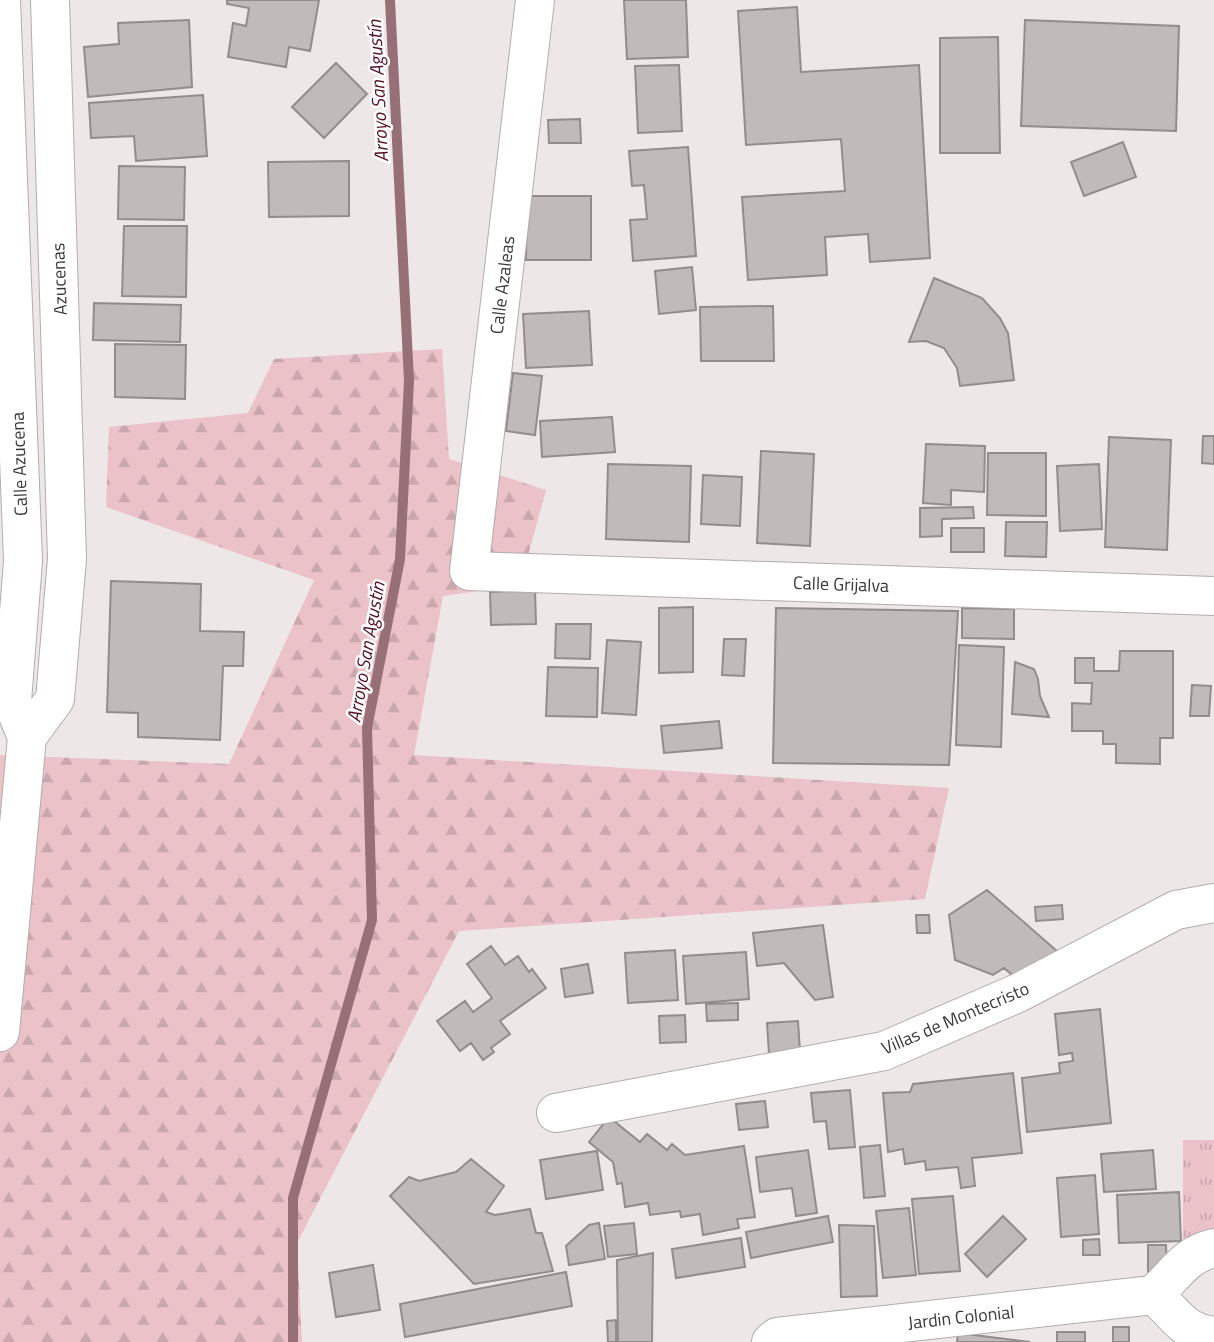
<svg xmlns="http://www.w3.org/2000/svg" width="1214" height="1342" viewBox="0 0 1214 1342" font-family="'Titillium Web',sans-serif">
	<defs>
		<pattern id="grass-tufts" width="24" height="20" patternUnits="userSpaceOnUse" patternTransform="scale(1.75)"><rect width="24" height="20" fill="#eac2c8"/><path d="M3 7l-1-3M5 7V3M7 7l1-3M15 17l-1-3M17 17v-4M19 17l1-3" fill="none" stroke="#caa7ad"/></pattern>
		<pattern id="forest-firs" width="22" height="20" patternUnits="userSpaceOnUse" patternTransform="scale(1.75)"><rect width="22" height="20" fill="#eac2c8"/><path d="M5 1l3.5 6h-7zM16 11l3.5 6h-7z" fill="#caa7ad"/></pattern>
	</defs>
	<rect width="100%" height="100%" fill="#eee7e8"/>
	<path fill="url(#grass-tufts)" d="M1183 1140H1214V1238H1183Z"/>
	<path fill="url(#forest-firs)" d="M442 349 449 459 546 490 520 585 443 596 414 755 949 788 925 899 459 931 297 1243 302 1342H0V755L229 764 314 580 106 507 109 427 248 413 274 359Z"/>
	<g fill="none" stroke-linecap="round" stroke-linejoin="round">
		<path stroke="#977077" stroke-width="10" d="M293 1342V1198L372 920 367 728 400 559 409 381 390 0"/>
	</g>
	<path fill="#c0babb" stroke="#928c8d" stroke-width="2" d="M227 0H319L310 51 289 47 286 67 228 57 233 23 246 26 249 8 227 4Z
		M624 0H686L688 57 627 59Z
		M797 7 801 72 919 65 930 258 870 262 868 234 825 237 827 275 748 280 742 197 845 191 841 139 746 145 738 11Z
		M189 20 192 87 88 97 84 47 119 44 118 23Z
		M1025 20 1179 26 1176 131 1021 126Z
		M998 37 1000 153H940V38Z
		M336 63 367 94 324 138 292 107Z
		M679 65 682 131 638 133 635 66Z
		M203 95 207 156 136 161 134 136 91 138 89 103Z
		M580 119 581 143H549L548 120Z
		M1123 142 1136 177 1084 196 1071 162Z
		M688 147 696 256 633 261 630 220 647 219 644 185 632 186 629 151Z
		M349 161V216L269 217 268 162Z
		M119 166 185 167 184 220 118 219Z
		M527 196H591V260H526Z
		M124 226H187L186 297 122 296Z
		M692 267 696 310 659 314 655 271Z
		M934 278 982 298 1000 318 1008 333 1014 380 960 386 957 368 944 348 926 341 909 342Z
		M94 303 181 305 180 342 93 340Z
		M773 306 774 361H701L700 307Z
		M589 311 592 365 526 368 523 314Z
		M115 344 186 345 185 399 115 397Z
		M513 373 542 376 535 435 506 431Z
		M612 417 615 452 542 457 540 421Z
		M1203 436H1214V464L1202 463Z
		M1109 437 1171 440 1167 550 1105 547Z
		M926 444 985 446 984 492 951 490V505L923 503Z
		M761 451 814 454 810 546 757 543Z
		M988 453H1046V516L987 515Z
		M608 464 691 466 689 542 606 539Z
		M1099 464 1102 529 1060 531 1057 466Z
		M703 475 742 477 740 526 701 524Z
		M973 507 974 518 942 519V536L920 537V508Z
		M1006 522H1047L1046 557 1005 556Z
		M951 528H984V552H951Z
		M111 581 201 584 200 631 244 632 243 666H223L220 740 138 737V713L107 712Z
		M535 590 536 624 491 625 490 592Z
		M693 607V672L659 673V608Z
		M776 608 958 611 949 765 773 763Z
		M962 608 1014 609V639L962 638Z
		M556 624H591L590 659 555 658Z
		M724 639H746L744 676 722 675Z
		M607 640 641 642 636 715 602 713Z
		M959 645 1004 647 1001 747 956 745Z
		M1120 651H1173V738H1160V764L1116 763V744H1103V731H1072V703L1091 704 1092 683H1075V658H1094V671H1119Z
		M1015 662 1034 669 1038 679 1040 696 1049 717 1012 714Z
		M548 667 598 668 597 717 546 716Z
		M1192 685 1211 686 1209 716H1190Z
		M719 721 722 748 664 753 661 726Z
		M987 890 1057 951 1026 987 1004 968 993 975 955 960 949 915Z
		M1062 905 1063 919 1036 921 1035 907Z
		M916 915H929L930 933H917Z
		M823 925 833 997 815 1000 784 963 757 966 753 933Z
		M491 946 505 965 518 956 529 972 532 969 546 988 500 1021 510 1034 491 1048 494 1052 483 1060 471 1043 460 1051 437 1021 465 1001 473 1012 492 998 467 964Z
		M675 950 678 1000 628 1003 625 953Z
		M746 952 749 999 686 1004 683 956Z
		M588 964 593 993 565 997 561 969Z
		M738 1003V1020L707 1021 706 1004Z
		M1100 1009 1111 1123 1027 1132 1022 1078 1060 1073 1059 1063 1073 1061 1072 1053 1059 1055 1055 1014Z
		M685 1015 686 1042 660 1043 659 1016Z
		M798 1021 800 1051 769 1054 767 1023Z
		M1013 1073 1022 1153 972 1158 975 1186 961 1188 958 1167 926 1170 925 1161 905 1164 903 1149 888 1152 883 1093 910 1092 913 1084Z
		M850 1090 855 1147 829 1149 826 1121 814 1122 811 1093Z
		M765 1101 768 1127 739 1130 736 1104Z
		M609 1117 640 1142 647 1134 667 1150 672 1144 685 1155 744 1146 755 1217 737 1219 739 1228 703 1235 700 1214 681 1217 680 1211 650 1215 648 1203 625 1207 622 1183 617 1184 613 1162 589 1142Z
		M880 1145 885 1196 864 1198 860 1147Z
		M808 1150 817 1213 796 1216 792 1188 760 1192 756 1157Z
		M1153 1150 1156 1189 1104 1192 1101 1154Z
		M597 1151 603 1190 546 1199 540 1160Z
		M471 1159 504 1186 486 1212 495 1215 530 1209 536 1233H542L553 1271 474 1284 390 1196 409 1177 419 1181 456 1172Z
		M1095 1175 1099 1234 1061 1237 1057 1178Z
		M1179 1192 1181 1241 1119 1243 1117 1195Z
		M953 1196 960 1271 919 1274 912 1199Z
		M909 1208 916 1275 883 1278 876 1211Z
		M828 1216 833 1242 751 1258 746 1232Z
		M1003 1216 1026 1239 987 1277 965 1254Z
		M599 1223 605 1259 569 1265 566 1246 589 1225Z
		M634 1223 637 1254 608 1257 604 1226Z
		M839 1225 874 1226 877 1296 841 1297Z
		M741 1238 745 1267 676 1278 672 1249Z
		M1099 1239 1100 1255H1083V1240Z
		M1148 1245H1166L1167 1274H1148Z
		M653 1253 652 1342H618L617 1260Z
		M373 1265 380 1310 336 1317 329 1273Z
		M566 1272 572 1306 405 1337 400 1304Z
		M616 1320V1342H608L607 1321Z
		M1113 1327H1129V1342H1113Z
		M1057 1332H1085V1342H1057Z
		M958 1333 1030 1342H957Z"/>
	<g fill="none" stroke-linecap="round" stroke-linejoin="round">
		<g stroke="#b3acad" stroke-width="40">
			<path id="minor" d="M535 0 469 571 1214 596
				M27 737 55 699 67 559 50 0
				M0 1032 27 737 12 701 23 561 1 0
				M556 1113 884 1051 1018 993 1176 910 1214 903
				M1153 1295C1176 1312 1180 1332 1214 1336
				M771 1342 777 1337 1153 1295C1175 1276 1184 1255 1214 1248"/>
		</g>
		<use href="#minor" stroke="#fff" stroke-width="38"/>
	</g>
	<g text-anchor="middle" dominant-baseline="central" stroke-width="5" stroke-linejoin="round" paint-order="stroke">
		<g font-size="18" fill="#3b3839" stroke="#fff">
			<text transform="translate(59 279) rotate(-92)">Azucenas</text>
			<text transform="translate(502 285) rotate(-83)">Calle Azaleas</text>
			<text transform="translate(19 464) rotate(-92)">Calle Azucena</text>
			<text transform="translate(841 584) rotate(2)">Calle Grijalva</text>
			<text transform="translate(955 1018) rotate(-23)">Villas de Montecristo</text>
			<text transform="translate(961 1317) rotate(-6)">Jardin Colonial</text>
		</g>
		<g font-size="19" font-style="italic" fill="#531024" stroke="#fff">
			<text transform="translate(377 91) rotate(-93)">Arroyo San Agustín</text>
			<text transform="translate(365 652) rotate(-80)">Arroyo San Agustín</text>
		</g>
	</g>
</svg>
